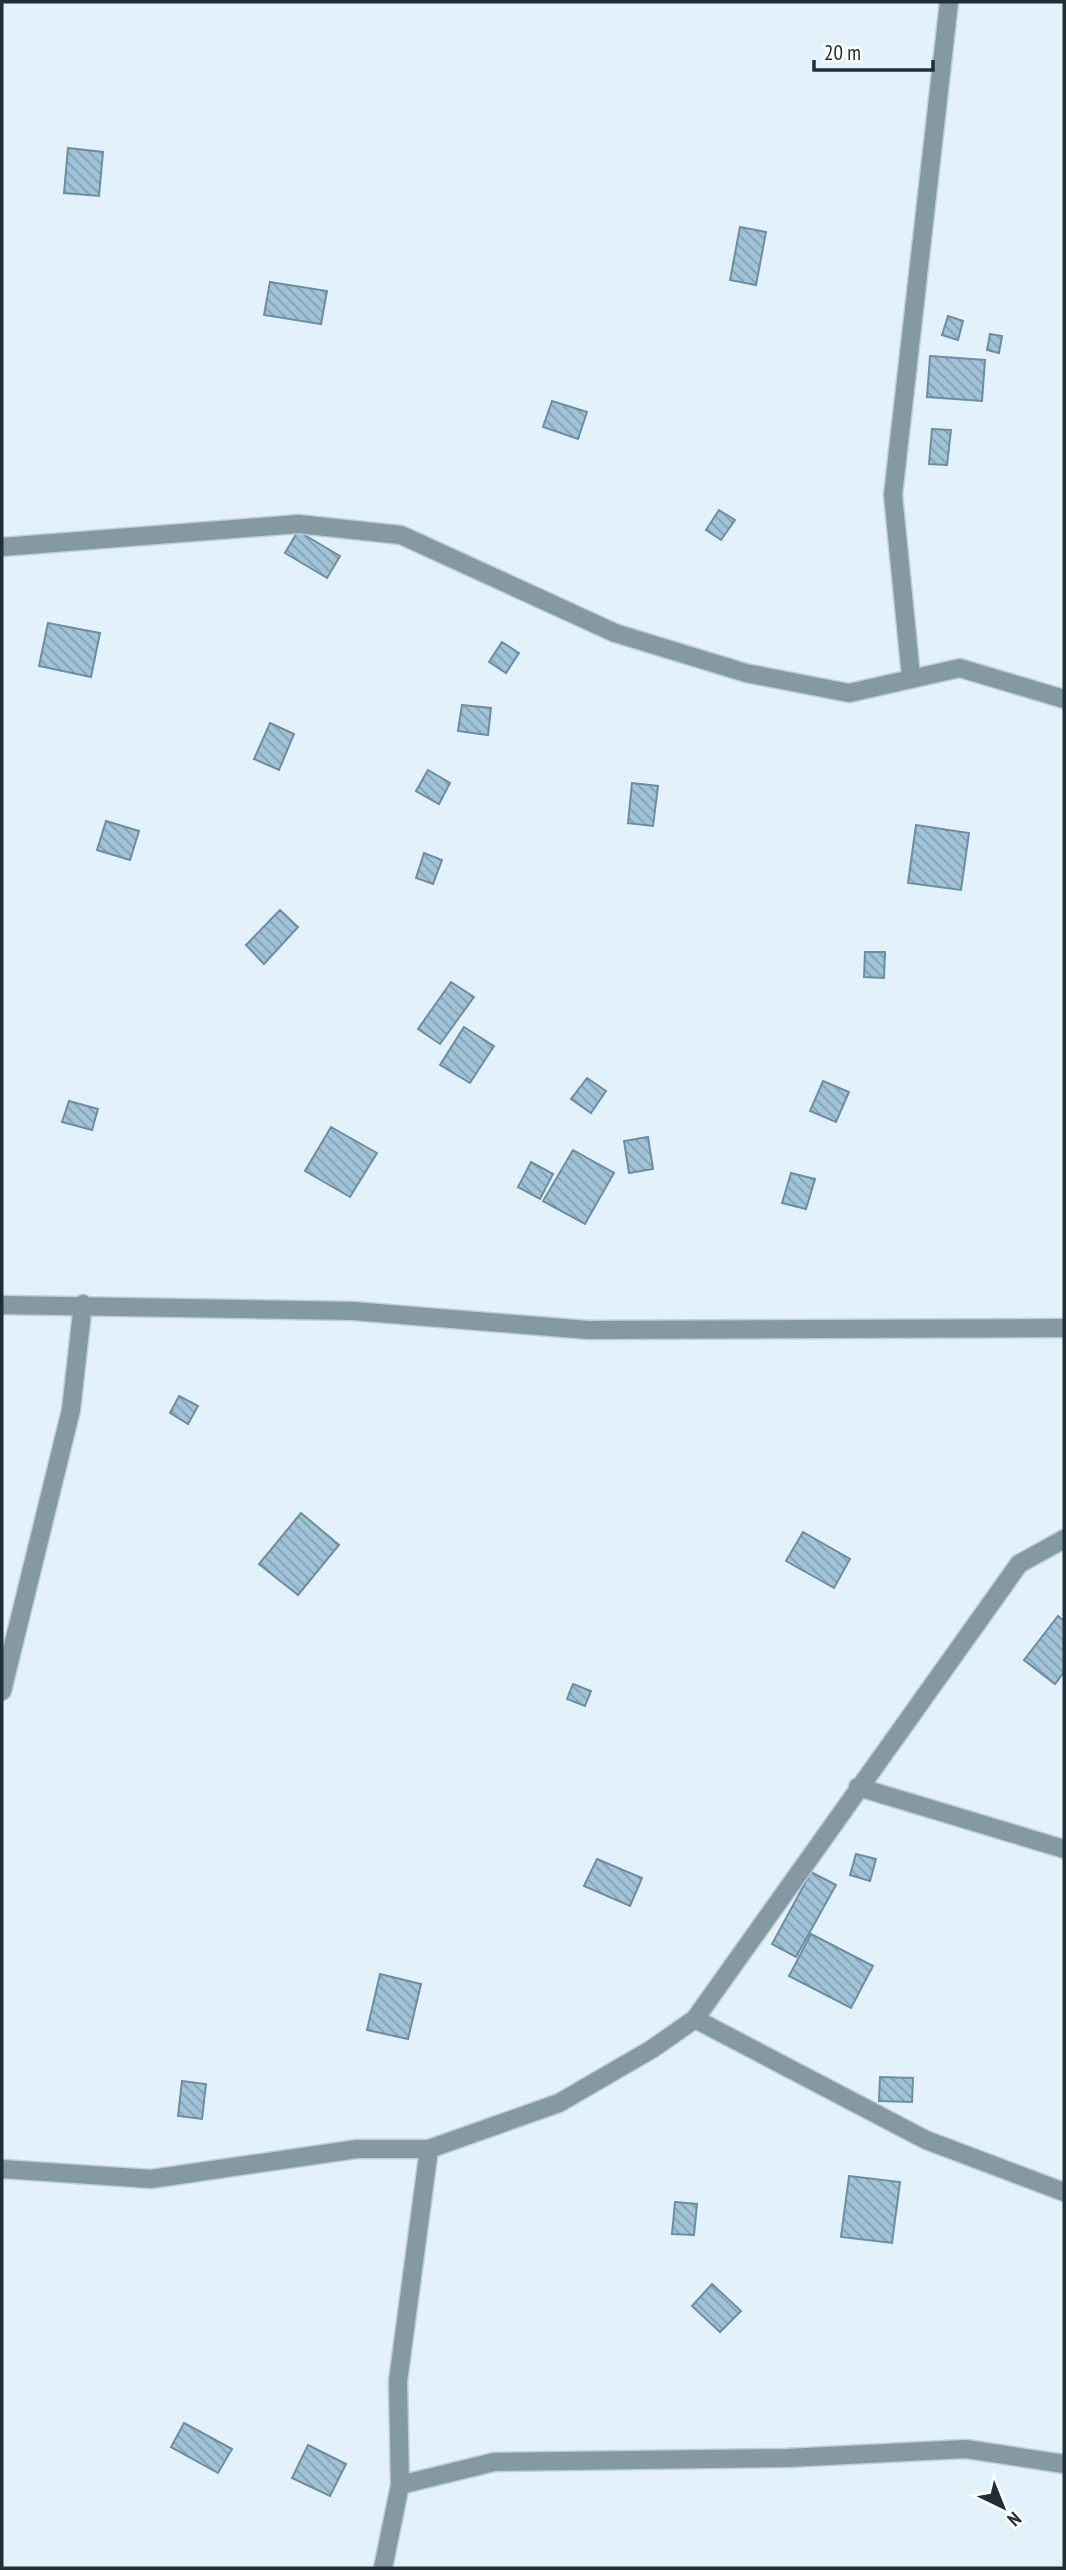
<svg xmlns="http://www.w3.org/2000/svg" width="1066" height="2570" viewBox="0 0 1066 2570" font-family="'PT Sans Narrow',sans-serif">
	<defs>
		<pattern id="building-back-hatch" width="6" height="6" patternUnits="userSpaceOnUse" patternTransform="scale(1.75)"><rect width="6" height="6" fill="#a0c3d8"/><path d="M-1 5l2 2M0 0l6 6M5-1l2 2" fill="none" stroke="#829fb0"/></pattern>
	</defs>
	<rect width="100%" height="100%" fill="#e3f1fa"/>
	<path fill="url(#building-back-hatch)" stroke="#6d8ea2" stroke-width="2" d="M68 148 103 152 99 196 64 193Z
		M740 227 766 232 756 285 730 280Z
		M270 282 327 291 321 324 264 315Z
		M948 316 963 321 958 340 942 335Z
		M990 334 1002 336 999 353 987 350Z
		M930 356 985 360 982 401 927 397Z
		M552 401 587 412 578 439 543 427Z
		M932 429 951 430 947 465 929 464Z
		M719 510 735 520 721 540 706 530Z
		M298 531 340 556 327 578 285 553Z
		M48 623 100 633 91 677 39 666Z
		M502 642 519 653 506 673 489 662Z
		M462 705 491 708 488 735 458 731Z
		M270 723 294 734 279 770 254 759Z
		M428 770 450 783 439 804 416 791Z
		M632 783 658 786 653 826 628 823Z
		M106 821 139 831 130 860 97 850Z
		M916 825 969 833 961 890 908 883Z
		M424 853 442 860 433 884 416 878Z
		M280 910 298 927 264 964 246 945Z
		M865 952H885L884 978 864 977Z
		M451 982 474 997 440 1044 418 1029Z
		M464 1027 494 1046 470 1083 440 1065Z
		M587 1078 606 1091 591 1113 571 1099Z
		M823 1081 849 1092 836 1122 810 1111Z
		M69 1101 98 1109 92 1130 62 1122Z
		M331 1127 377 1153 350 1197 305 1171Z
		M648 1137 653 1169 629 1173 624 1141Z
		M573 1150 614 1173 585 1224 543 1201Z
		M531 1162 553 1174 540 1199 518 1187Z
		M791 1173 815 1179 806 1209 782 1203Z
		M179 1396 198 1406 188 1424 170 1413Z
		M301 1513 339 1545 298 1595 259 1564Z
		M803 1532 850 1559 834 1588 786 1561Z
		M1058 1616 1064 1621V1672L1055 1684 1024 1660Z
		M573 1684 591 1691 585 1706 567 1699Z
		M856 1854 876 1859 870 1881 850 1875Z
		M597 1859 642 1878 630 1906 584 1886Z
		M811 1872 836 1885 796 1957 772 1944Z
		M811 1934 873 1966 851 2008 789 1976Z
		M380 1974 421 1984 408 2039 367 2030Z
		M880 2077 913 2078 912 2102 879 2101Z
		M182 2081 206 2084 202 2119 178 2116Z
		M849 2176 900 2182 892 2243 841 2237Z
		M675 2202 697 2204 694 2235 672 2234Z
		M712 2284 741 2311 720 2332 692 2306Z
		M184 2423 232 2449 218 2473 171 2447Z
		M308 2445 346 2464 330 2496 292 2478Z"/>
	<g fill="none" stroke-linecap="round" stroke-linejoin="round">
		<g stroke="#c0ced7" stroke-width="21">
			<path id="minor" d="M2 547 298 524 401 535 615 633 746 673 849 693 960 668 1064 699
				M911 676 893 495 949 2
				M2 1305 353 1311 588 1330 1064 1328
				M2 1691 71 1410 83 1304
				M858 1787 1064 1849
				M695 2019 926 2140 1064 2192
				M2 2169 151 2179 357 2149H429
				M400 2485 494 2462 787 2458 966 2449 1064 2464
				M383 2568 400 2485 398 2381 429 2149 559 2103 652 2049 695 2019 1019 1564 1064 1539"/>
		</g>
		<use href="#minor" stroke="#8599a5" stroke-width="18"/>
	</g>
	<rect width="1066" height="2570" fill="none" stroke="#202e36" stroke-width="7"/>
	<g transform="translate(1003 2507) rotate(137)" stroke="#ffffff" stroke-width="5" paint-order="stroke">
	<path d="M0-5L12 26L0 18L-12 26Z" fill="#202e36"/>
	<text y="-10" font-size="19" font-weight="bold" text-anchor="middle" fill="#202e36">N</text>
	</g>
	<path d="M814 60v10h119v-10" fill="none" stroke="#202e36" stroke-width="3.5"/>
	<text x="824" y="60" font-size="21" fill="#202e36" stroke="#ffffff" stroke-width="5" paint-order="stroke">20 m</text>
</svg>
